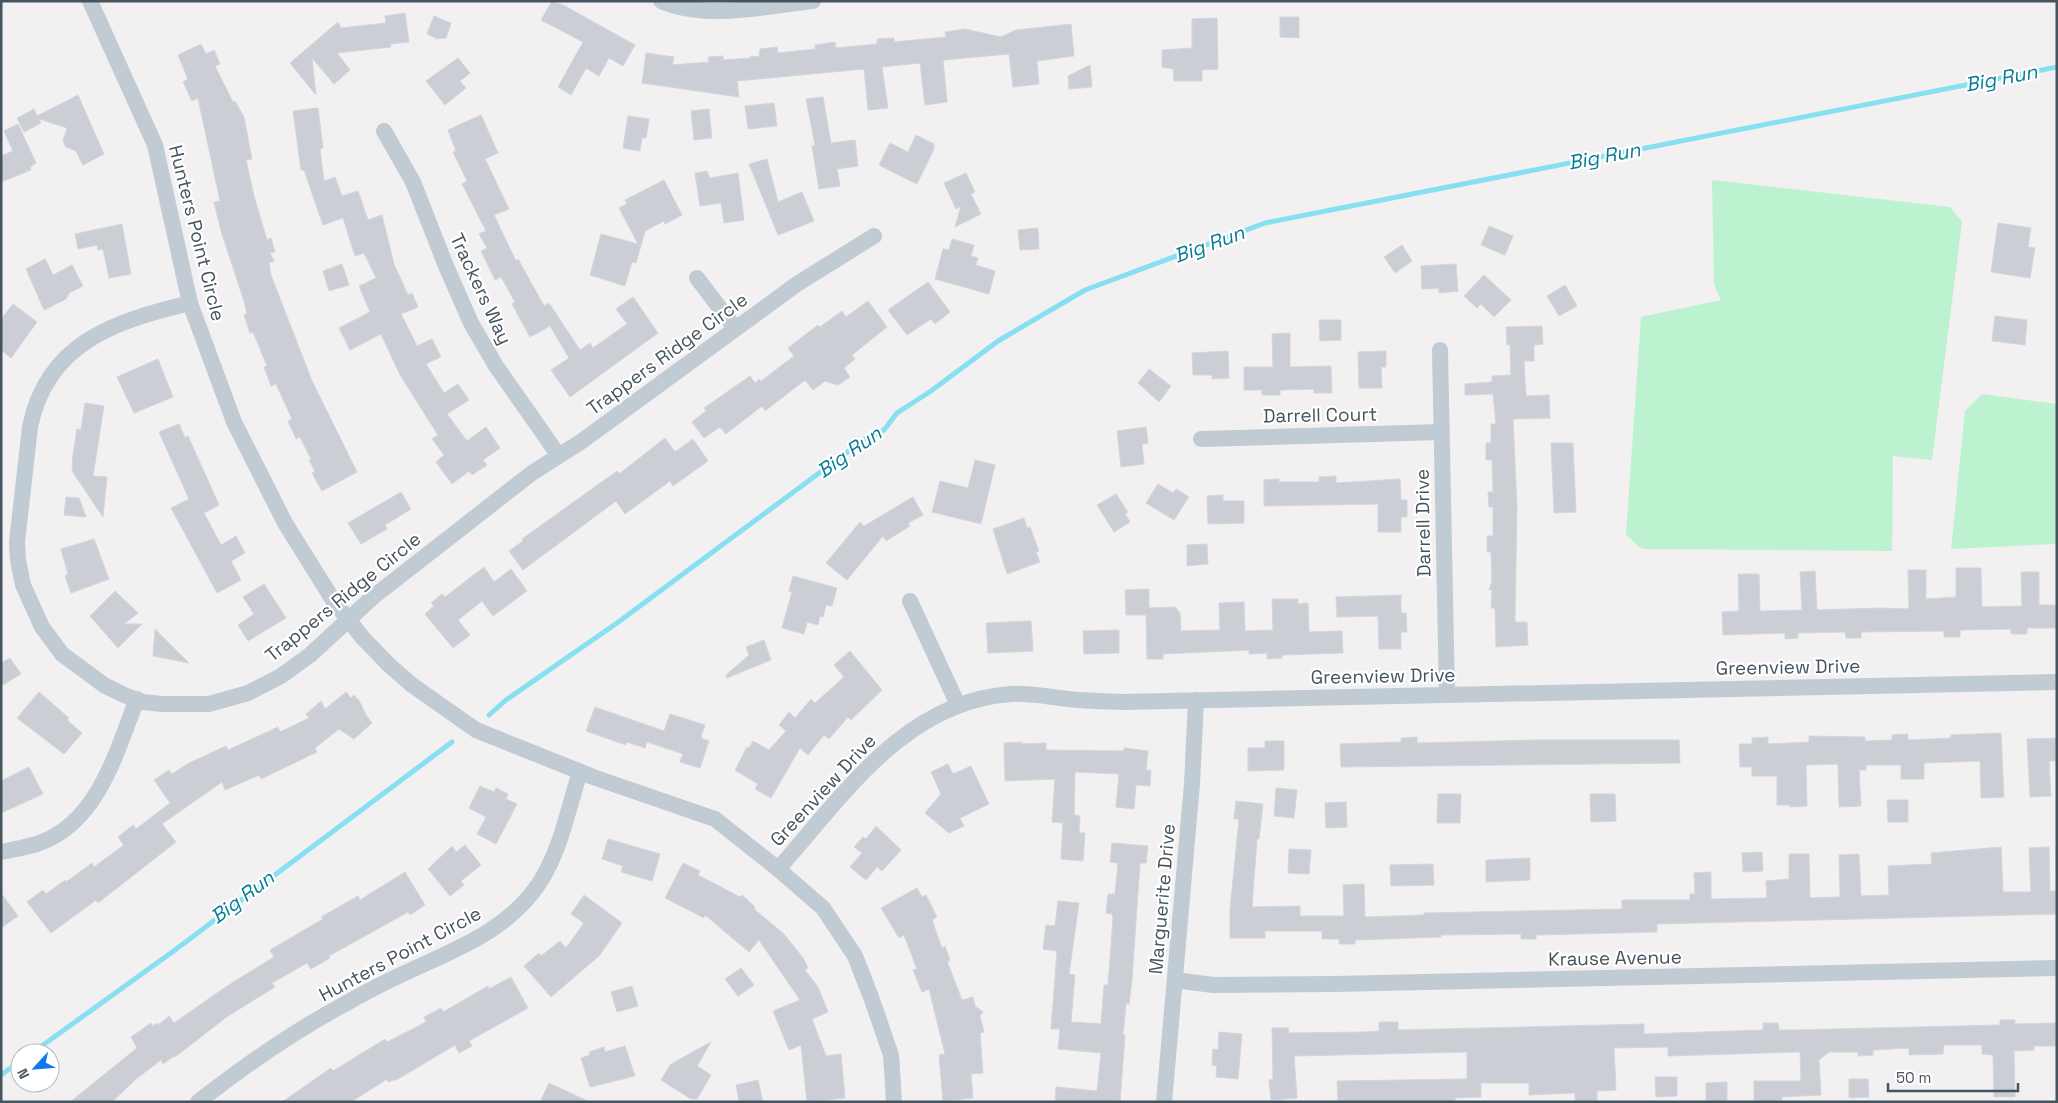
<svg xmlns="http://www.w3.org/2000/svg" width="2058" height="1103" viewBox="0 0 2058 1103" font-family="'Space Grotesk',sans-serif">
	<rect width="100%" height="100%" fill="#f2f0f0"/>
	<path fill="#bcf2cf" d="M1712 180 1950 207 1962 222 1932 460 1893 456 1892 551 1642 549 1626 535 1641 317 1721 300 1714 284Z
		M1982 394 2057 404V543L2055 544 1951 549 1965 411Z"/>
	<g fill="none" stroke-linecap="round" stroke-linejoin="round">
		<path stroke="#86e0f2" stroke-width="5" d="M489 715 506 700 617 623 865 439 884 430 897 413 931 391 998 341 1085 290 1265 223 2057 67
			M32 1053 175 950 452 742
			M1 1075 20 1061"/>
	</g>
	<path fill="#cbcfd5" stroke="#d3d6dc" d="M552 1 565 6 635 45 623 66 609 58 599 76 586 68 571 95 558 87 583 42 541 20Z
		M405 13 409 42 390 44 391 47 337 53 350 70 334 84 312 58 316 95 290 63 338 22 341 28 386 23 385 16Z
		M434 16 451 23 446 38 437 39 427 34Z
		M1280 17H1299V38L1280 37Z
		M1217 18 1218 69 1202 70V81H1174L1173 69 1162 67V50L1192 48V19Z
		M1071 24 1074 56 1037 61 1039 84 1013 87 1009 54 943 60 947 102 925 105 920 63 882 67 888 108 868 110 864 69 737 81 739 97 642 83 646 53 674 57 672 65 709 62 708 57 723 56V60L751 58V56L759 57 760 49 777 47 778 53 815 49V45L835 42 836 48 877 44V39L894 38V42L946 37 945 32 965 29 1001 37 1016 30Z
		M201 44 206 54 214 50 220 64 215 66 233 102 235 101 244 117 252 159 246 160 254 196 267 240 271 238 275 252 270 253 274 261 269 263 271 275 312 381 357 472 322 491 312 473 315 472 309 460 311 459 300 437 296 439 288 421 292 419 276 384 271 386 264 367 267 366 253 332 250 333 244 315 247 314 244 301 221 231 214 202 220 201 198 98 192 101 183 82 188 79 178 55Z
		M458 58 470 73 460 81 466 88 445 105 426 81Z
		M1090 65 1092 87 1069 89 1068 76Z
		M78 95 104 154 83 165 76 151 66 147 63 141 67 128 39 119 41 123 24 132 17 118 34 109 37 116Z
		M823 97 831 143 855 140 858 166 837 169 840 186 819 189 812 146 815 145 806 99Z
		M774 103 777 126 748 129 745 106Z
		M318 108 323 148 320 149 324 181 335 177 342 196 358 191 368 220 382 215 394 264 408 295 412 293 418 307 401 314 417 346 432 339 441 357 426 364 444 393 458 384 469 400 447 414 467 441 486 427 500 448 483 460 487 465 472 475 469 471 452 484 436 462 444 455 432 439 438 435 400 375 381 334 350 350 339 328 370 312 359 286 376 278 364 253 355 256 343 218 323 225 304 170H301L293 111Z
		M709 109 712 138 694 140 691 111Z
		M481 115 498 153 485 159 509 209 494 215 516 261 518 259 544 306 549 303 580 350 590 343 593 348 627 324 616 309 633 297 658 333 570 397 551 370 569 358 550 326 530 337 512 304 515 302 501 277 495 280 481 251 487 248 479 234 486 231 462 184 467 181 453 152 456 151 448 130Z
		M628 116 649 119 646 138H642L640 151 623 148Z
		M18 124 36 163 30 167 31 170 1 182V156L13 151 4 131Z
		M916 135 934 144V149L917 184 879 165 890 143 908 152Z
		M767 159 778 202 802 192 814 221 778 235 749 164Z
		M707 171 710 178 738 173 744 220 724 223 721 203 700 206 695 173Z
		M966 173 975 192 971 194 981 214 955 227 961 206 956 209 944 183Z
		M664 180 682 215 665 224 664 221 645 231 636 263 632 262 625 286 590 275 601 234 638 244 619 208 627 204 625 200Z
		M1998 223 2031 228 2028 247 2035 248 2030 278 1991 272Z
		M122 224 131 274 109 278 103 249 98 250 97 245 78 249 75 234Z
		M1489 226 1513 236 1505 255 1481 245Z
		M1038 228 1039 249 1020 250 1018 230Z
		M952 239 974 245 971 256 978 258 976 265 995 271 989 294 935 279 943 249 949 250Z
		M1402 245 1412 261 1395 273 1384 257Z
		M45 259 53 275 72 265 83 286 69 293 66 299 44 310 26 269Z
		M342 264 349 285 329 291 323 271Z
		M1456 264 1458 291 1439 293V288L1422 289 1421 266Z
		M1484 275 1511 300 1494 317 1481 304 1477 308 1464 296Z
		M928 282 950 312 935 324 931 319 907 335 888 310Z
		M1565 285 1577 306 1559 316 1547 296Z
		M868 301 887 327 852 355 855 359 844 368 850 377 838 385 825 381 813 390 805 380 765 411 762 406 726 434 720 427 704 438 692 422 706 411 704 408 750 376 755 383 759 379 761 381 794 356 788 348 805 335 818 325 820 327 842 311 846 317Z
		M13 304 37 322 11 358 1 350V319Z
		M1995 316 2027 320 2025 345 1992 341Z
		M1319 320H1341V340L1320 341Z
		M1542 326 1543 344 1534 345V361H1524L1526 396 1549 395 1550 418 1513 419 1517 506 1515 622H1527L1528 645 1496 647 1495 608H1491L1492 590H1489L1492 581 1491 552H1487V536H1493V507H1489L1488 492H1493L1492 460H1486V443H1491V424H1496L1493 394 1465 395V384L1492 382V376L1511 375 1510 344 1507 345 1506 327Z
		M1290 333V367L1331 366 1332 393H1314V389L1280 390V395H1262V390H1244V367H1273L1272 334Z
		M1228 351 1229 378 1212 379V375H1193L1192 353Z
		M1386 351V367H1381L1382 388H1359L1358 352Z
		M158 359 173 397 134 413 117 377Z
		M1149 369 1171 386 1159 402 1138 383Z
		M85 403 104 406 93 476 107 477 103 517 72 471 73 461H72L77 429 81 430Z
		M179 424 185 438 188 436 219 505 204 513 221 545 236 536 245 553 231 561 241 580 217 593 171 508 189 499 159 432Z
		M1146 427 1148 443 1142 444 1144 464 1121 467 1117 431Z
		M665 438 675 452 693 439 708 461 673 486 670 481 625 514 616 501 523 570 509 551 523 541 522 539 617 471 619 474Z
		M1551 443H1573L1576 512 1554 513Z
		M975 460 995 465 981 524 932 512 940 481 968 488Z
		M1336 476V483L1400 479 1401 500H1407V517H1401V532H1378V504L1264 506V480L1279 479V482H1319V477Z
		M1158 484 1173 493 1176 489 1189 497 1174 520 1146 503Z
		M401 492 411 509 385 525 387 529 361 544 348 523Z
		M1116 494 1128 512 1125 514 1130 522 1114 532 1097 505Z
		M1223 495V501H1244V523L1208 524 1207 496Z
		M66 497 79 498 86 517 64 515Z
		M913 497 923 515 908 523 910 526 886 541 883 536 847 580 826 563 860 522 864 526Z
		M1024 518 1027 528 1030 527 1039 551 1036 552 1040 562 1007 574 993 529Z
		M94 539 109 579 71 593 65 576 68 574 61 549Z
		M1207 544 1208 564 1187 566V545Z
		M484 567 494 582 511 569 527 591 493 616 482 601 458 620 470 635 453 648 425 614 434 606 431 603 442 594 445 597Z
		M1956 568H1981L1982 607 2022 606 2021 572H2039V605H2057V628H2027V634H2011V629L1960 630V637H1944V631L1861 632V638H1846L1845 632 1798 633V638L1785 639V633L1723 635 1722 612 1739 611 1738 574H1759L1760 611 1802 610 1800 572 1815 571 1817 610 1880 608 1909 609 1908 570H1926V599L1956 597Z
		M793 576 837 588 832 606 826 605 823 617 820 616 818 625 807 622 804 634 782 628 792 592 789 591Z
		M264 584 286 618 248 641 238 625 254 614 243 597Z
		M1149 589V608L1175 607 1180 613 1181 631 1220 630 1219 603 1244 602 1245 631 1273 630 1272 599H1298V604L1308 603 1309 632 1342 631 1343 653 1282 655V658L1267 659V653L1249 654V650L1163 654V659H1147L1146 615H1126L1125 590Z
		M115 591 138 613 124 624H142L118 648 90 616Z
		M1401 595V613H1406L1407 632H1401V649H1379L1378 616 1337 617 1336 597Z
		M1031 621 1033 651 988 653 986 623Z
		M155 629 189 663 153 656Z
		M1119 630V653L1084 654 1083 631Z
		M764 640 771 660 727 678 726 675 749 655 746 647Z
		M850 651 882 690 851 720 848 717 829 739 824 735 808 755 800 748 771 798 755 789 758 784 735 770 747 747 749 748 753 741 769 750 786 731 779 725 789 712 795 718 811 699 815 703 844 677 834 665Z
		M10 658 21 674 1 686V663Z
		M39 692 69 718 67 720 82 733 64 754 17 718Z
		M346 692 351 698 354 695 360 702 366 715 372 723 354 739 339 729 315 748 317 752 261 779 259 775 225 790 222 782 162 824 176 842 98 903 96 900 51 933 27 902 43 890 46 894 65 880 66 882 92 863 94 867 124 845 118 837 133 825 136 829 170 803 154 780 169 770 172 774 187 764 226 746 228 750 278 727 280 732 309 718 306 714 321 701 325 709Z
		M595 707 664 731 670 714 705 725 701 736 703 739 709 741 700 768 680 762 683 754 647 742 645 748 627 742 626 745 586 731Z
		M2001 733 2004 797 1981 798 1980 761 1924 763V779H1901V765H1866V770H1859L1861 806 1839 807 1838 764 1806 765 1807 806 1790 807V805H1777V776H1752V767H1740L1739 744H1752V738L1768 737V744L1809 742V736L1865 737V741L1892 740V735L1908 734V740L1951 738V735Z
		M1417 737V743L1536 740H1679L1680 763 1341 767 1340 744 1401 742V738Z
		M2057 738V761H2049L2051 796 2030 797 2027 739Z
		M1265 741H1284V770L1248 771V748H1265Z
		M1022 742V744L1046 743V750L1124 751V748L1148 751 1146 770H1151L1150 786 1136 785 1134 809 1116 807 1119 774 1075 772 1074 815 1080 816 1079 833H1085L1083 861 1061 859 1063 823 1052 822 1055 779 1005 781 1004 743Z
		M948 764 953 774 971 766 989 804 960 818 964 826 949 833 925 813 941 794 931 772Z
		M29 767 43 794 1 813V781Z
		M480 786 494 792 496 788 508 794 506 799 517 804 496 844 477 834 486 817 469 808Z
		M1276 788 1297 790 1294 818 1274 816Z
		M1438 794H1461L1460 823H1437Z
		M1590 794H1615L1616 821 1591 822Z
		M1887 800H1908V822H1888Z
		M1236 801 1263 804 1259 839H1257L1252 907 1300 906V916H1344L1343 885 1364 884 1365 917 1424 915V913L1622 909V900H1690V894H1695L1694 873 1711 872V899L1767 898 1766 881 1789 879V854H1809L1810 898 1840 897 1839 855 1859 854 1861 896 1889 895 1888 866 1932 864 1931 853 2001 847 2003 892H2031L2029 848 2049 847 2050 891H2057V914L1657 924V932L1536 935V939H1521V934L1441 935V937L1355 940V944H1339V939H1322V931H1265V938H1230V910L1239 819H1234Z
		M1346 802 1347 827 1326 828 1325 803Z
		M876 826 901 850 882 871 877 867 866 880 850 867 862 853 854 847 863 837 866 839Z
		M608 839 660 854 652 881 621 872 623 866 602 859Z
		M1112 843 1148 846 1146 863H1140L1132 980 1129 1004H1126L1123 1035H1125L1120 1102H1055L1056 1087 1097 1091 1101 1053 1058 1049 1060 1029H1051L1057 951 1043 949 1046 925 1055 926 1058 901 1079 903 1069 974 1075 975 1071 1022 1101 1024 1104 985H1108L1113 919 1112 914 1106 913 1108 894H1115L1118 863 1110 862Z
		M465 845 481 865 461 881 464 885 450 896 428 869 452 846 456 852Z
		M1289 849 1311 850 1309 874 1288 873Z
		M1762 852 1763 871 1743 872 1742 853Z
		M1530 858V880L1486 882V860Z
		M683 863 700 871 698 875 740 897 742 895 755 907 754 909 784 934 803 958 808 968 805 970 818 987 828 1012 812 1019 826 1056 841 1054 845 1098 807 1102 801 1045 789 1050 773 1011 800 1000 759 940 749 952 705 915 704 918 665 898Z
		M1433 864 1434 885 1391 886 1390 865Z
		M405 872 425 905 410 915 408 912 329 956 330 958 311 969 307 963 272 983 275 987 228 1016 175 1057 174 1056 163 1064 161 1060 136 1079 112 1102H70L137 1048 131 1037 151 1023 153 1026 157 1023 158 1025 169 1016 174 1023 227 986 274 957 270 950 323 919 321 917 358 896 360 900Z
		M917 888 922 897 926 895 937 917 932 920 942 948 945 946 950 960 947 961 962 1000 973 997 975 1006 983 1012 980 1016 984 1032 980 1033 983 1073 971 1074 973 1098 943 1101 939 1055 945 1054 929 989 922 992 913 970 917 969 904 935 899 938 881 908Z
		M1 893 18 916 1 928Z
		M584 895 622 923 599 956 551 997 524 966 539 953 541 956 560 941 566 948 584 923 571 914Z
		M741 968 754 985 738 996 725 979Z
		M511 977 528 1008 469 1041 472 1046 459 1053 455 1045 398 1079 388 1082 387 1079 351 1102H282L331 1068 333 1071 385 1039 387 1042 426 1022 424 1017 441 1008 443 1012 488 986 489 989Z
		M632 986 638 1006 617 1012 611 992Z
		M2000 1020H2015V1024L2057 1023V1046H2034V1050L2014 1051 2015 1097H1994L1993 1055 1982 1054V1045H1944L1943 1054 1909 1055V1048L1873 1050V1055L1858 1056V1052H1829L1819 1060 1821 1095 1782 1097V1100L1772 1102H1754V1081H1801L1800 1052 1668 1056V1047L1614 1048 1616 1090 1597 1091V1102H1575V1093L1529 1095V1083H1481V1097L1455 1098V1102H1338L1337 1081 1467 1079V1052L1294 1056 1297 1098 1271 1100 1269 1080 1273 1079 1272 1028H1288L1289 1033 1364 1032 1379 1031V1022H1398V1030L1644 1024V1034L1763 1030V1023H1778L1779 1030H1795L2000 1025Z
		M1219 1032 1242 1034 1238 1079 1216 1077 1217 1066 1212 1065 1213 1049 1218 1050Z
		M711 1042 697 1066 711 1075 697 1099H691L661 1080 671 1064Z
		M625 1046 635 1076 590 1087 581 1058 590 1055 589 1052 604 1047 605 1052Z
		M1655 1077H1677V1096L1656 1097Z
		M1849 1079H1868L1869 1097 1849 1098Z
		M758 1080 763 1102H739L736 1085Z
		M1727 1082V1102H1706V1083Z
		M549 1083 590 1102H540Z"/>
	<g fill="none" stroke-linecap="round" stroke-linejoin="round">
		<path stroke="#c0cbd3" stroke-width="16" d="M90 1 155 145 190 303 234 422 285 523 333 600 362 637 389 665 412 685 476 730 596 778 715 819 778 869 823 908 855 956 871 997 891 1055 894 1102
			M661 1C706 21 766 6 813 1
			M384 131 413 182 446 266 471 323 496 366 559 456
			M697 278 735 328
			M190 303C116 321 47 342 30 427L17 542 18 560 23 585 42 627 62 654 104 685 124 695 143 702 162 704H209L248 693 281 676 310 655 373 597 532 473 582 441 797 284 874 236
			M1440 350 1447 695
			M1201 439 1441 432
			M910 601 958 705
			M1 852C15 849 30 847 42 842 99 820 117 750 137 699
			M778 869C843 796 905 701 1011 694 1028 693 1044 696 1060 698 1080 701 1101 701 1121 702L2057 682
			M1175 980 1213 985 1334 984 2057 968
			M198 1102C244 1066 291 1033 343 1005 364 993 385 982 407 972 456 949 509 930 540 882 561 849 568 809 580 772
			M1164 1102 1192 784 1196 700"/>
	</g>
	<g text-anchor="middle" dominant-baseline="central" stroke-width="4.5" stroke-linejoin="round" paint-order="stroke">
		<g font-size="19" fill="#46545f" stroke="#fff">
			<text transform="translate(197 233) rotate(76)">Hunters Point Circle</text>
			<text transform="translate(481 289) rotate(65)">Trackers Way</text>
			<text transform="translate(667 354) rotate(-36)">Trappers Ridge Circle</text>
			<text transform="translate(1320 415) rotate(-1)">Darrell Court</text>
			<text transform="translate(1423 523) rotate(-91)">Darrell Drive</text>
			<text transform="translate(343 597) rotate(-39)">Trappers Ridge Circle</text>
			<text transform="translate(1788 667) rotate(-1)">Greenview Drive</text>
			<text transform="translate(1383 676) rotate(-1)">Greenview Drive</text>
			<text transform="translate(823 790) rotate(-47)">Greenview Drive</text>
			<text transform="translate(1162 899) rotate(-85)">Marguerite Drive</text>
			<text transform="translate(400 954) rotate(-28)">Hunters Point Circle</text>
			<text transform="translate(1615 958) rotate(-1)">Krause Avenue</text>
		</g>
		<g font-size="20" font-style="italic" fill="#067c94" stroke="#fff">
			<text transform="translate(2001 78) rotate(-11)">Big Run</text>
			<text transform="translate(1604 156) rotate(-11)">Big Run</text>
			<text transform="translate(1209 244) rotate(-20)">Big Run</text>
			<text transform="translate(849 452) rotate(-35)">Big Run</text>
			<text transform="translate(242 897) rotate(-37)">Big Run</text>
		</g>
	</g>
	<rect width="2058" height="1103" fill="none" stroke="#46545f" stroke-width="5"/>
	<g transform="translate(35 1068) rotate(244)"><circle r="24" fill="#ffffff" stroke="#b5bbbf"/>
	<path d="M0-4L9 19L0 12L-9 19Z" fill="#0d79ef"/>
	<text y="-8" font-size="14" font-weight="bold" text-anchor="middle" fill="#46545f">N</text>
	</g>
	<path d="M1888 1083v8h130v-8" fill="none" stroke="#46545f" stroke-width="2.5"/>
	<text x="1896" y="1083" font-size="15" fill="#46545f" stroke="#ffffff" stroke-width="4" paint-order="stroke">50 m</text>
</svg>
